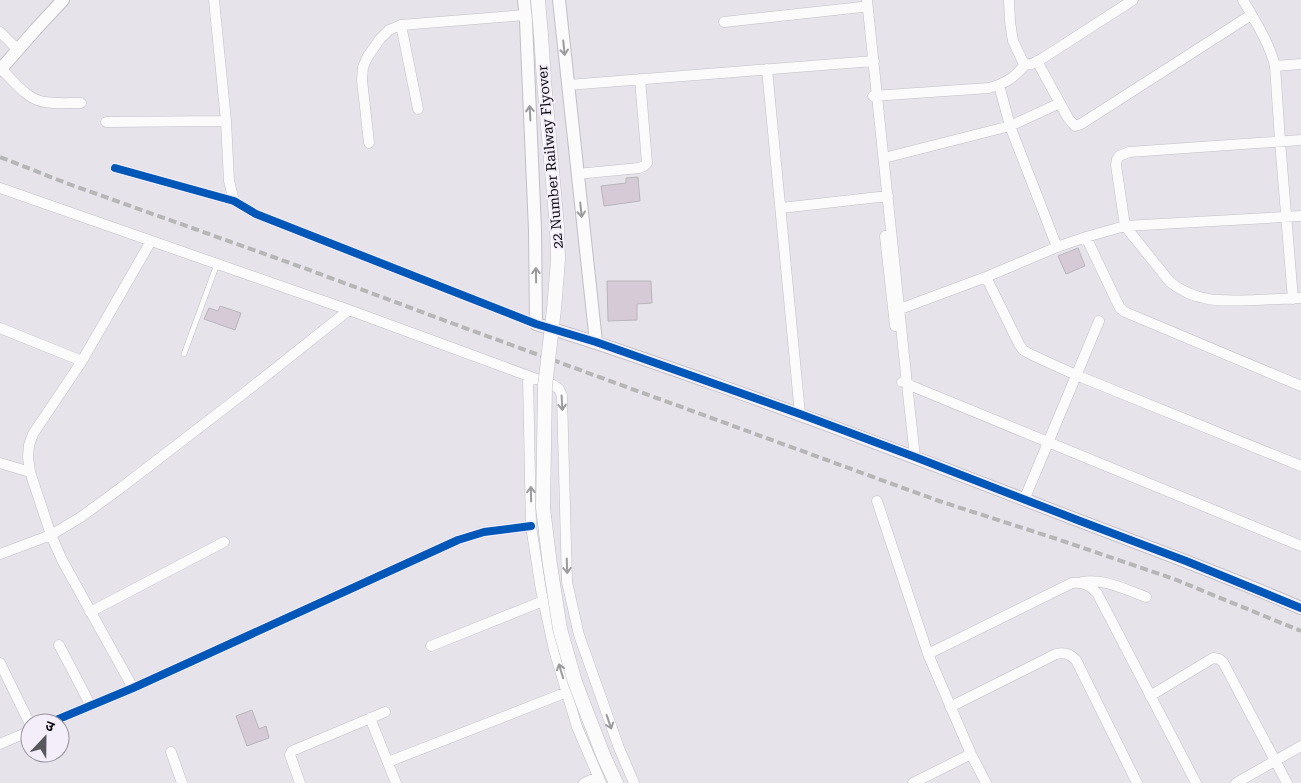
<svg xmlns="http://www.w3.org/2000/svg" width="1301" height="783" viewBox="0 0 1301 783" font-family="'Roboto Serif','Noto Sans Devanagari',serif">
	<rect width="100%" height="100%" fill="#e6e3ea"/>
	<path fill="#d5cad6" stroke="#b9b6bb" d="M638 177 640 201 604 206 601 186 626 183V178Z
		M1078 248 1085 266 1066 274 1058 256Z
		M607 281H651L652 303 637 304V320L608 321Z
		M220 306 241 313 235 330 204 319 209 308 218 311Z
		M252 710 259 729 266 726 269 738 247 746 236 716Z"/>
	<g fill="none" stroke-linecap="round" stroke-linejoin="round">
		<g stroke="#c1bfc5" stroke-width="6">
			<path id="service" d="M184 354 217 264"/>
		</g>
		<g stroke="#c1bfc5" stroke-width="11">
			<path id="minor" d="M214 0 226 121 229 181 234 201
				M867 0 907 384 915 457
				M1009 0 1010 22 1013 41 1023 62C1029 68 1037 61 1043 58L1133 0
				M1243 0C1255 21 1269 42 1275 66L1280 141 1293 299
				M724 22 862 7
				M401 25 418 109
				M0 32 18 50
				M1037 61 1068 118 1075 126 1081 124 1251 15
				M1275 66 1301 64
				M1 69C14 81 27 100 45 102 57 104 70 103 81 103
				M767 69 800 414
				M568 85 874 61
				M999 85 1010 126 1057 247
				M873 96 989 88C1007 83 1013 78 1026 64
				M106 122 226 121
				M1301 140 1129 152 1119 156 1117 159 1116 165 1125 226 1170 282C1196 303 1223 301 1255 300 1270 299 1286 299 1301 298
				M369 143 362 80 363 67 368 56 380 39 389 30 401 25 525 15
				M884 158 1010 126 1060 103
				M115 168 234 201 256 214 536 324
				M577 174 639 168 644 166 647 163 640 79
				M0 188 349 310 553 385 559 389 562 396 567 582 579 635 619 748 634 783
				M781 208 888 196
				M885 236 895 326
				M1086 237 1125 226 1301 216
				M986 277 1019 344 1023 350 1032 355 1076 375 1301 466
				M900 309 986 277 1057 247 1086 237 1116 300 1120 308 1125 312 1301 386
				M0 328 82 361
				M528 376 531 526 541 590 554 650 577 727 601 783
				M902 382 1301 546
				M0 463 30 472
				M1024 500 1099 321
				M877 501 928 654 971 754 986 783
				M0 554 51 535 81 517 122 487 243 394 349 310
				M1082 582C1104 578 1126 590 1146 597
				M90 612 224 542
				M59 645 91 706
				M431 646 543 601
				M928 654 1072 583C1083 582 1090 585 1097 593L1196 783
				M0 663 30 724
				M133 688 62 560 51 535 30 472 28 457 29 445 33 434 82 361 151 241
				M1150 696 1213 658 1219 659 1223 662 1287 783
				M950 707 1056 654C1065 652 1070 654 1076 660L1137 783
				M370 718 396 783
				M49 723 133 688 458 540 484 532 531 526
				M0 744 30 731
				M171 752 182 783
				M388 762 567 692
				M300 783 290 755 292 751 385 712
				M584 783 598 777
				M913 783 971 754
				M1236 783 1301 746"/>
		</g>
		<g stroke="#c1bfc5" stroke-width="14">
			<path id="tertiary" d="M524 0 526 21 535 230 536 324C597 342 656 363 715 384 825 423 933 464 1041 506 1128 540 1216 571 1301 608
				M559 0 596 342
				M0 70 36 29 63 0"/>
		</g>
		<g stroke="#c1bfc5" stroke-width="15">
			<path id="secondary" d="M538 0 541 35
				M583 703 604 757 616 783"/>
		</g>
		<use href="#service" stroke="#fbfbfc" stroke-width="5"/>
		<use href="#minor" stroke="#fbfbfc" stroke-width="10"/>
		<use href="#tertiary" stroke="#fbfbfc" stroke-width="12"/>
		<use href="#secondary" stroke="#fbfbfc" stroke-width="14"/>
		<path stroke="#b6b6b7" stroke-width="4" stroke-dasharray="8 4" stroke-linecap="butt" d="M0 157 66 183 304 268 454 324 939 501 1057 539 1174 579 1301 631"/>
		<g stroke="#c1bfc5" stroke-width="15" stroke-linecap="butt">
			<path id="secondary-bridge" d="M541 35 544 81 557 227 558 260 554 309 545 386 543 508 550 565 560 629 575 682 583 703"/>
		</g>
		<use href="#secondary-bridge" stroke="#fbfbfc" stroke-width="14"/>
		<g stroke="#f4eefb" stroke-width="11">
			<path id="cycleway" d="M115 168 234 201 256 214 536 324 596 342 800 414 915 457 1080 521 1186 561 1301 608
				M49 723 133 688 458 540 484 532 531 526"/>
		</g>
		<use href="#cycleway" stroke="#0057b8" stroke-width="8"/>
	</g>
	<defs><path id="oneway-shaft" d="M-6 0H5M1.5-3L5.5 0L1.5 3" fill="none" stroke-width="1.6" stroke-linecap="round" stroke-linejoin="round" transform="scale(1.25)"/></defs>
	<g stroke="#9b9b9d">
		<use href="#oneway-shaft" transform="translate(564 48) rotate(84)"/>
		<use href="#oneway-shaft" transform="translate(530 113) rotate(-93)"/>
		<use href="#oneway-shaft" transform="translate(581 210) rotate(84)"/>
		<use href="#oneway-shaft" transform="translate(536 275) rotate(-91)"/>
		<use href="#oneway-shaft" transform="translate(562 403) rotate(87)"/>
		<use href="#oneway-shaft" transform="translate(531 494) rotate(-91)"/>
		<use href="#oneway-shaft" transform="translate(567 566) rotate(88)"/>
		<use href="#oneway-shaft" transform="translate(561 671) rotate(-107)"/>
		<use href="#oneway-shaft" transform="translate(609 722) rotate(71)"/>
	</g>
	<g text-anchor="middle" dominant-baseline="central" stroke-width="4" stroke-linejoin="round" paint-order="stroke">
		<g font-size="14" fill="#0c0b0f" stroke="#f4eefb">
			<text transform="translate(550 157) rotate(-95)">22 Number Railway Flyover</text>
		</g>
	</g>
	<g transform="translate(45 738) rotate(22)"><circle r="24" fill="#f4eefb" stroke="#97939d"/>
	<path d="M0-4L9 19L0 12L-9 19Z" fill="#58575c"/>
	<text y="-8" font-size="14" font-weight="bold" text-anchor="middle" fill="#0c0b0f">उ</text>
	</g>
</svg>
